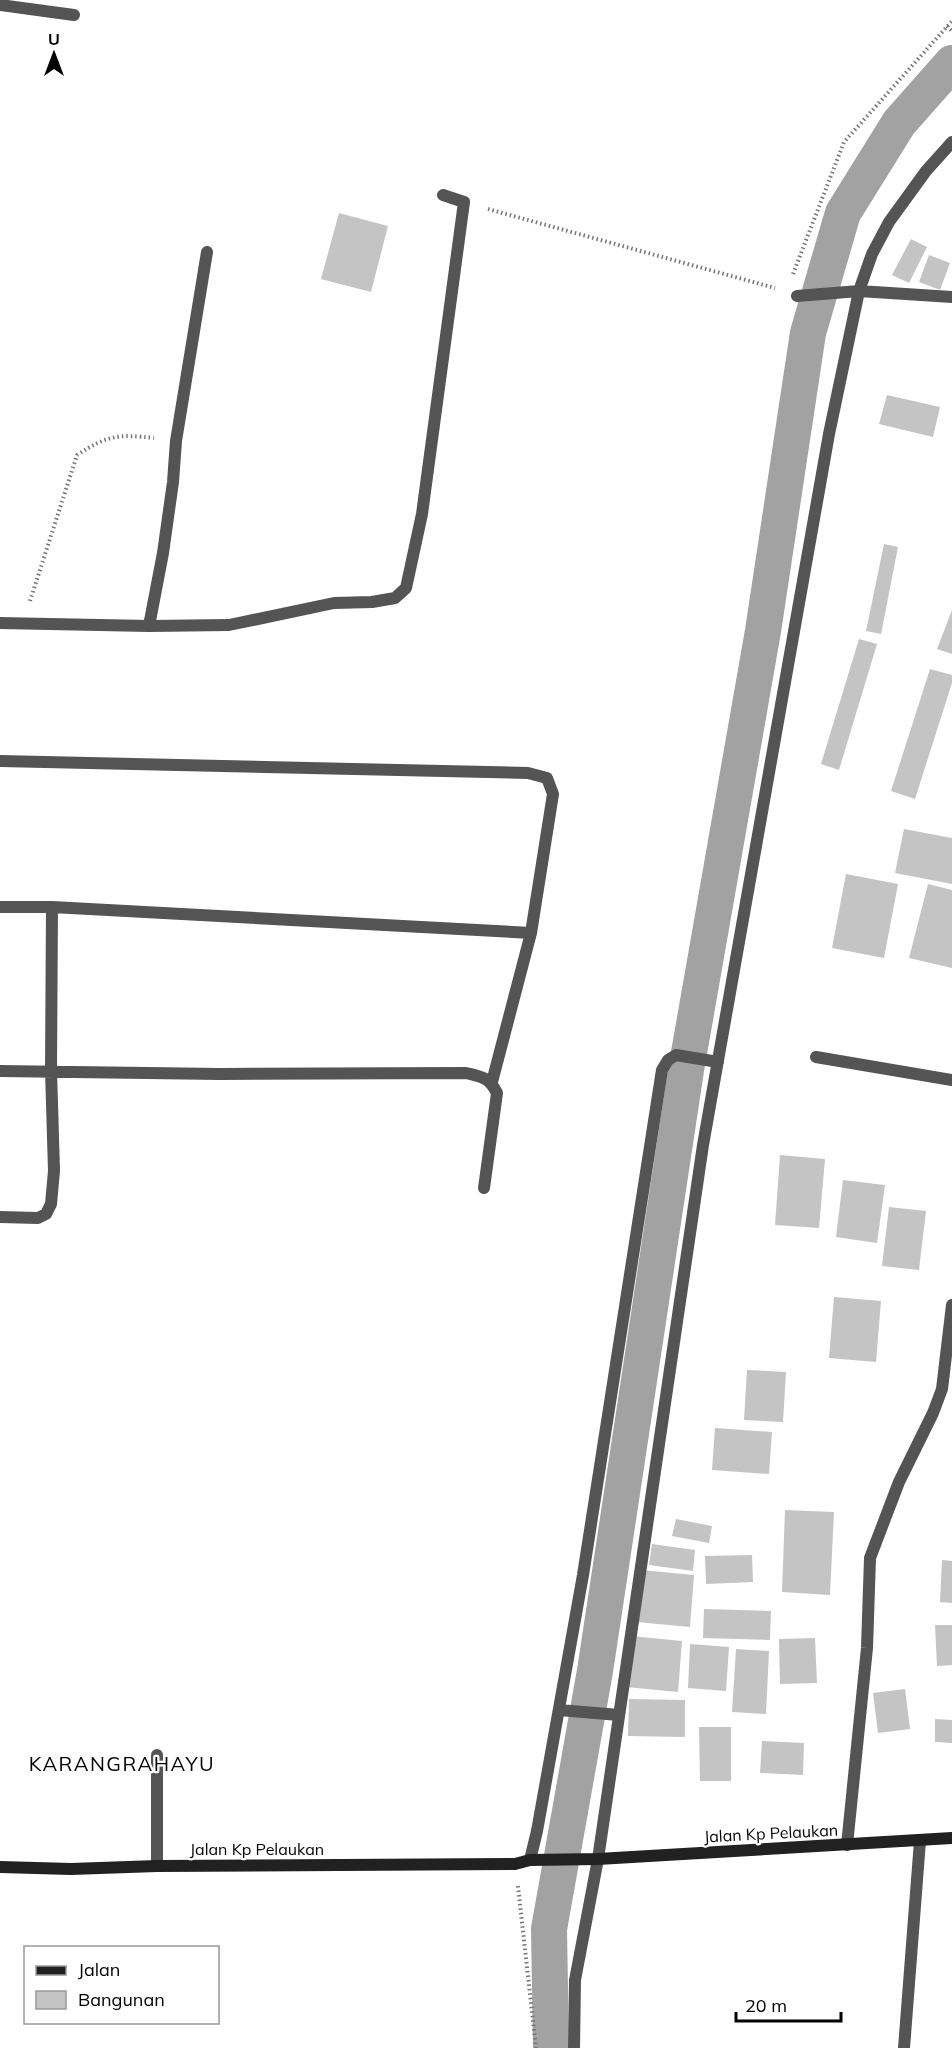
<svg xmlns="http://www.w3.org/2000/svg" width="952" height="2048" viewBox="0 0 952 2048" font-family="Mulish,sans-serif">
	<rect width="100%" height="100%" fill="#fff"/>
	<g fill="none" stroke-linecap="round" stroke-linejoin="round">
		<path stroke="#a2a2a2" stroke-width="36" d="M551 2048 549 1929 595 1671 686 1070 763 631 808 333 843 213 899 123 952 63"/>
	</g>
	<path fill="#c4c4c4" d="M339 213 388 226 371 292 321 279Z
		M911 239 927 247 909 283 892 275Z
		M929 255 950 263 940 290 919 282Z
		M887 395 940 407 933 437 879 424Z
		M884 544 898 547 881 634 866 631Z
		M952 610V654L937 649Z
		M859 639 877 644 839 770 821 764Z
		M930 669 952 675V683L915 799 891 791Z
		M904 829 952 838V884L895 873Z
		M846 874 898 884 884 958 832 948Z
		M928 884 952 890V968L909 958Z
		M780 1155 825 1159 819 1228 775 1225Z
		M843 1180 885 1185 877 1243 836 1237Z
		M889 1207 926 1211 919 1270 882 1266Z
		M834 1297 881 1301 876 1362 829 1358Z
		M747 1370 786 1372 783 1422 744 1420Z
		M715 1428 772 1432 769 1474 712 1470Z
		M785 1510 834 1512 830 1595 782 1592Z
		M676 1519 712 1526 709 1543 672 1536Z
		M652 1544 695 1550 693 1571 649 1565Z
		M752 1555 753 1582 706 1584 705 1556Z
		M942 1560 952 1561V1603L940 1602Z
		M641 1570 694 1575 690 1627 637 1622Z
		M704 1609 771 1611 770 1640 703 1638Z
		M935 1625H952V1665L937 1666Z
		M631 1636 682 1641 678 1692 626 1687Z
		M815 1638 817 1683 780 1684 779 1639Z
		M690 1644 729 1647 726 1691 688 1688Z
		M736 1649 769 1651 766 1714 732 1712Z
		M905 1689 910 1729 878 1733 873 1693Z
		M629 1699 685 1700V1737L628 1736Z
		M935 1719 952 1720V1743L935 1742Z
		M699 1727H731V1781H700Z
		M762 1741 804 1743 803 1775 760 1773Z"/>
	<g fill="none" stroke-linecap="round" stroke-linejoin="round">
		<path stroke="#767676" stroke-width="4" stroke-dasharray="1.5 3" stroke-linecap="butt" d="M947 26 952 31
			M488 209 775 288
			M793 274 844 142 952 21
			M30 601 77 455C108 435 118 434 154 438
			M518 1886 536 2048"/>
		<path stroke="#545454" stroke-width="12" d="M0 5 74 15
			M797 296 859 291 952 297
			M0 623 149 626 229 625 334 603 372 602 395 598 406 588 422 514 464 202 443 195
			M149 626 163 553 173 482 176 441 207 252
			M0 761 528 773 547 778 553 794 531 933 492 1082
			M0 907H52L531 933
			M816 1057 952 1080
			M0 1071 220 1074 466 1073C482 1077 489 1077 497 1093L484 1188
			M0 1217 38 1218 46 1214 51 1204 54 1171 51 1070 52 907
			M559 1710 619 1715
			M847 1845 867 1648 870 1558 899 1482 933 1413 942 1389 952 1305
			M530 1860 537 1831 583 1575 662 1070 668 1060 676 1055 718 1062
			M157 1866V1755
			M574 2048 575 1980 598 1859 703 1145 829 434 859 291 872 254 889 222 926 171 952 142
			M904 2048 920 1841"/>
		<path stroke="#212121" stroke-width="12" d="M0 1867 71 1869 157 1866 515 1864 530 1860 598 1859 952 1838"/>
	</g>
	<g text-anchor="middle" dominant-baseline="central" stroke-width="4.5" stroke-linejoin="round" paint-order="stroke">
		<g font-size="16" fill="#000" stroke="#fff">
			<text transform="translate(771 1833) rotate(-3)">Jalan Kp Pelaukan</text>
			<text x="257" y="1849">Jalan Kp Pelaukan</text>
		</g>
		<g font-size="20" letter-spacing="1.5" fill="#000" stroke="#fff">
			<text x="122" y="1763">KARANGRAHAYU</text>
		</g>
	</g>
	<rect x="24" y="1946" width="195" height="78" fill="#ffffff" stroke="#999999" stroke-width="1.5"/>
	<rect x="36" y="1966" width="30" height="9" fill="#212121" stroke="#999999" stroke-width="1.5"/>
	<text x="78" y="1976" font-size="18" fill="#000000">Jalan</text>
	<rect x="36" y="1991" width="30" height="18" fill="#c4c4c4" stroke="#999999" stroke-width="1.5"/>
	<text x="78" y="2006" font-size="18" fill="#000000">Bangunan</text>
	<g transform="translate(54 54)" stroke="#ffffff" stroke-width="4.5" paint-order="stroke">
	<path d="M0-4.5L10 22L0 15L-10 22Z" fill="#000000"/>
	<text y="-9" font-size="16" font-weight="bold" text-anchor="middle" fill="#000000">U</text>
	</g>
	<path d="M736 2012v9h105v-9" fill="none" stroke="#000000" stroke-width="3"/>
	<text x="745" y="2012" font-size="18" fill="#000000" stroke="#ffffff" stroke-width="4.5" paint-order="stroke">20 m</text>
</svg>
